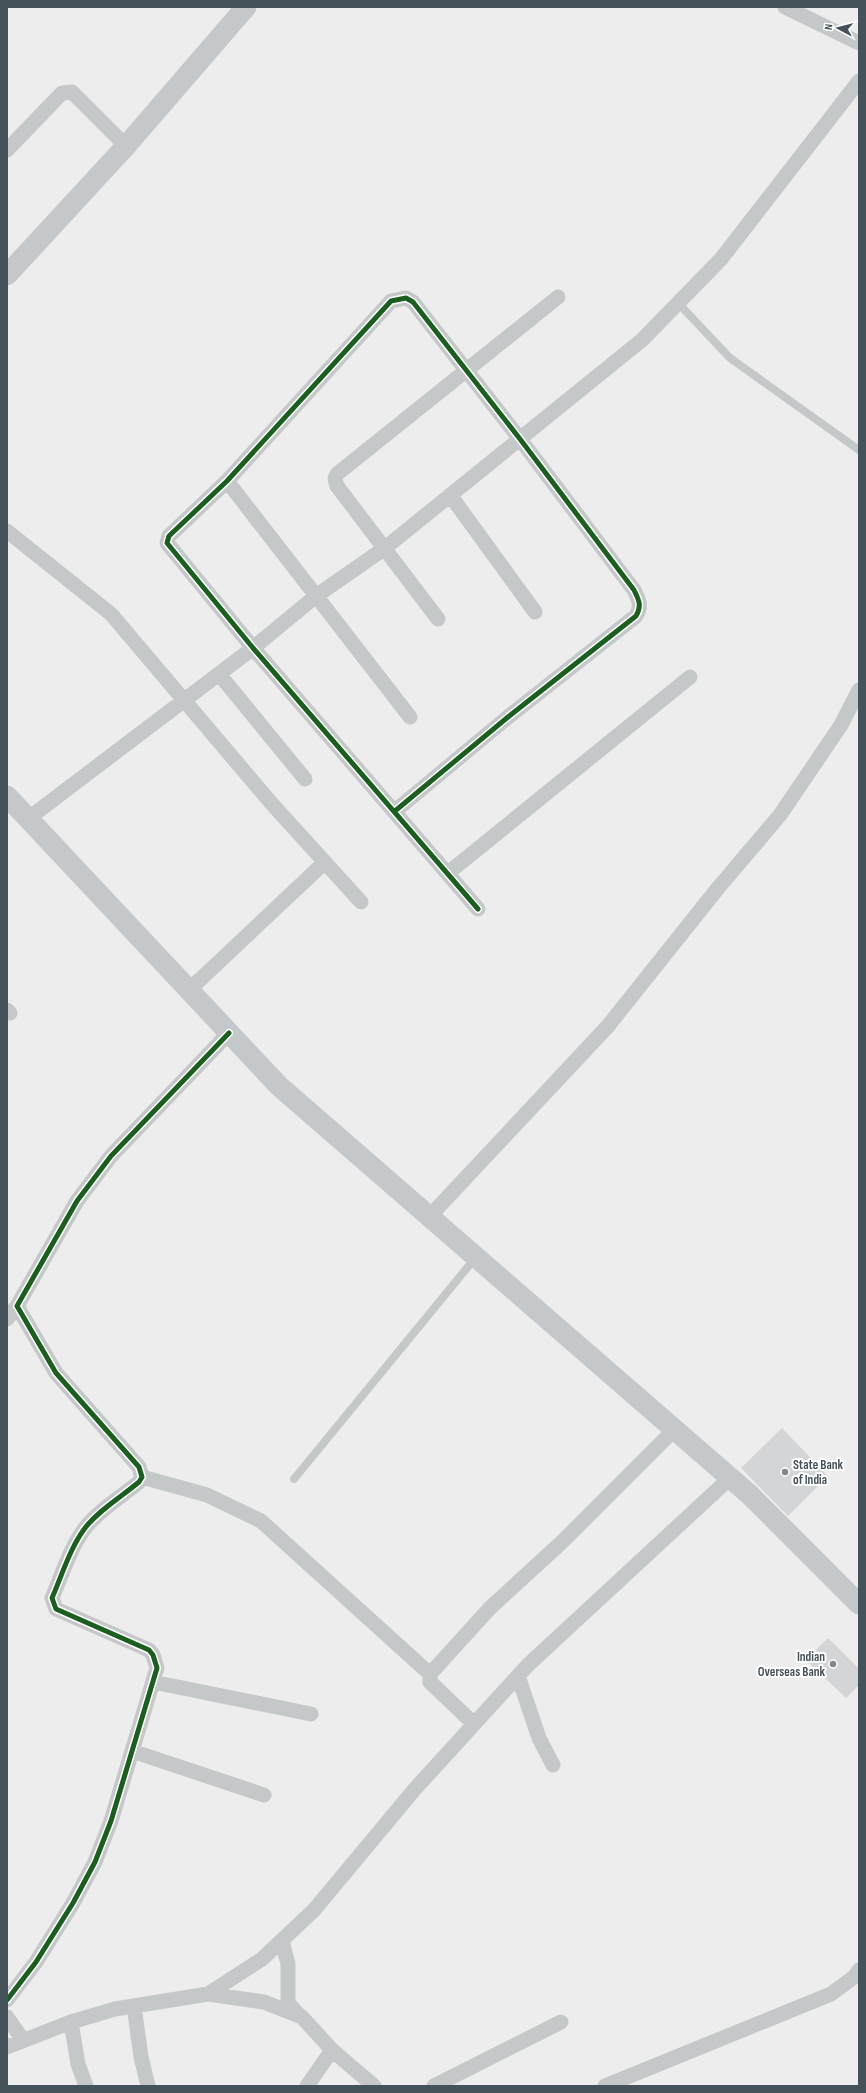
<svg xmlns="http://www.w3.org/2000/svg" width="866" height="2093" viewBox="0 0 866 2093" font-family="'Sofia Sans Condensed',sans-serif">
	<rect width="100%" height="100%" fill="#eeeded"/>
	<path fill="#d4d5d6" d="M782 1428 828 1476 788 1516 741 1468Z
		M828 1638 859 1669V1685L846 1698 806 1660Z"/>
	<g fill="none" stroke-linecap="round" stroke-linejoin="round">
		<path stroke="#c5c8c9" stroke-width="8" d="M678 303 730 358 859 450
			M294 1479 476 1257"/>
		<path stroke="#c5c8c9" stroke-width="15" d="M785 7 859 43
			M7 150 62 93 72 92 126 146
			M227 481 410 717
			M450 495 535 612
			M7 531 111 614 272 804 361 902
			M438 619 337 486 335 479 337 474 558 297
			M219 674 305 779
			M395 811 508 717 636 616C642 606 639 600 634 590L520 439 413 302 406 298 391 301 227 481 169 536 167 543 253 648 478 909
			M29 818 253 648 316 596 385 548 642 340 721 259 859 81
			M448 873 690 677
			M189 990 325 862
			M7 1010 10 1013
			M430 1216 608 1026 718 888 780 815 841 725 859 690
			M7 1319 17 1306
			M142 1477 207 1495 261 1521 430 1674
			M518 1676 539 1738 553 1765
			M153 1682 311 1714
			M474 1724 430 1682V1674L490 1608 563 1541 675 1429
			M132 1751 264 1795
			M282 1941 288 1964V2003L299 2015
			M208 1994 264 2002 302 2017 332 2050 374 2086
			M7 2000 36 1962 73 1903 95 1862 111 1821 157 1668 153 1655 149 1650 56 1609 52 1598C62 1575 70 1548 85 1528 99 1510 121 1497 139 1482L142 1477 139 1467 56 1373 17 1306 77 1201 111 1156 229 1033
			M134 2006 141 2057 148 2086
			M7 2017 23 2040
			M71 2022 78 2064 86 2086
			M7 2047 71 2022 115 2009 208 1994 262 1959 314 1910 414 1790 528 1665 730 1478
			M307 2086 332 2050
			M434 2086 561 2022
			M605 2086 831 1994 854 1977 859 1970"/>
		<path stroke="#c5c8cb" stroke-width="21" d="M7 275 126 146 246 7
			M7 796 279 1086 750 1495 859 1604"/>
		<g stroke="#fff" stroke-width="8">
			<path id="cycleway" d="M395 811 508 717 636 616C642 606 639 600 634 590L520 439 413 302 406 298 391 301 227 481 169 536 167 543 253 648 478 909
				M7 2000 36 1962 73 1903 95 1862 111 1821 157 1668 153 1655 149 1650 56 1609 52 1598C62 1575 70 1548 85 1528 99 1510 121 1497 139 1482L142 1477 139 1467 56 1373 17 1306 77 1201 111 1156 229 1033"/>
		</g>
		<use href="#cycleway" stroke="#1b5e20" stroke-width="5"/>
	</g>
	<g fill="#80888d" stroke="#fff" stroke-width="1.5">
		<circle cx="785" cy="1472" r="4"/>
		<circle cx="833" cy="1664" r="4"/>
	</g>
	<g text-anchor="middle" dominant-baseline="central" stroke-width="4" stroke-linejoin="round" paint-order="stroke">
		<g font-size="13" font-weight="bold" fill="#455259" stroke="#fff" text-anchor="start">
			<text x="793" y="1465">State Bank<tspan x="793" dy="15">of India</tspan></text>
			<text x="825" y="1657" text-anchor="end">Indian<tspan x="825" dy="15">Overseas Bank</tspan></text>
		</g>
	</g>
	<rect width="866" height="2093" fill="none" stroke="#455259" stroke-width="16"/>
	<g transform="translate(838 28) rotate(277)" stroke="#ffffff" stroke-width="3" paint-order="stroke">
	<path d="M0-3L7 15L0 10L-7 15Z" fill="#455259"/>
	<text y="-6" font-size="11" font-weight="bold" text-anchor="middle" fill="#455259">N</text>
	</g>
</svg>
